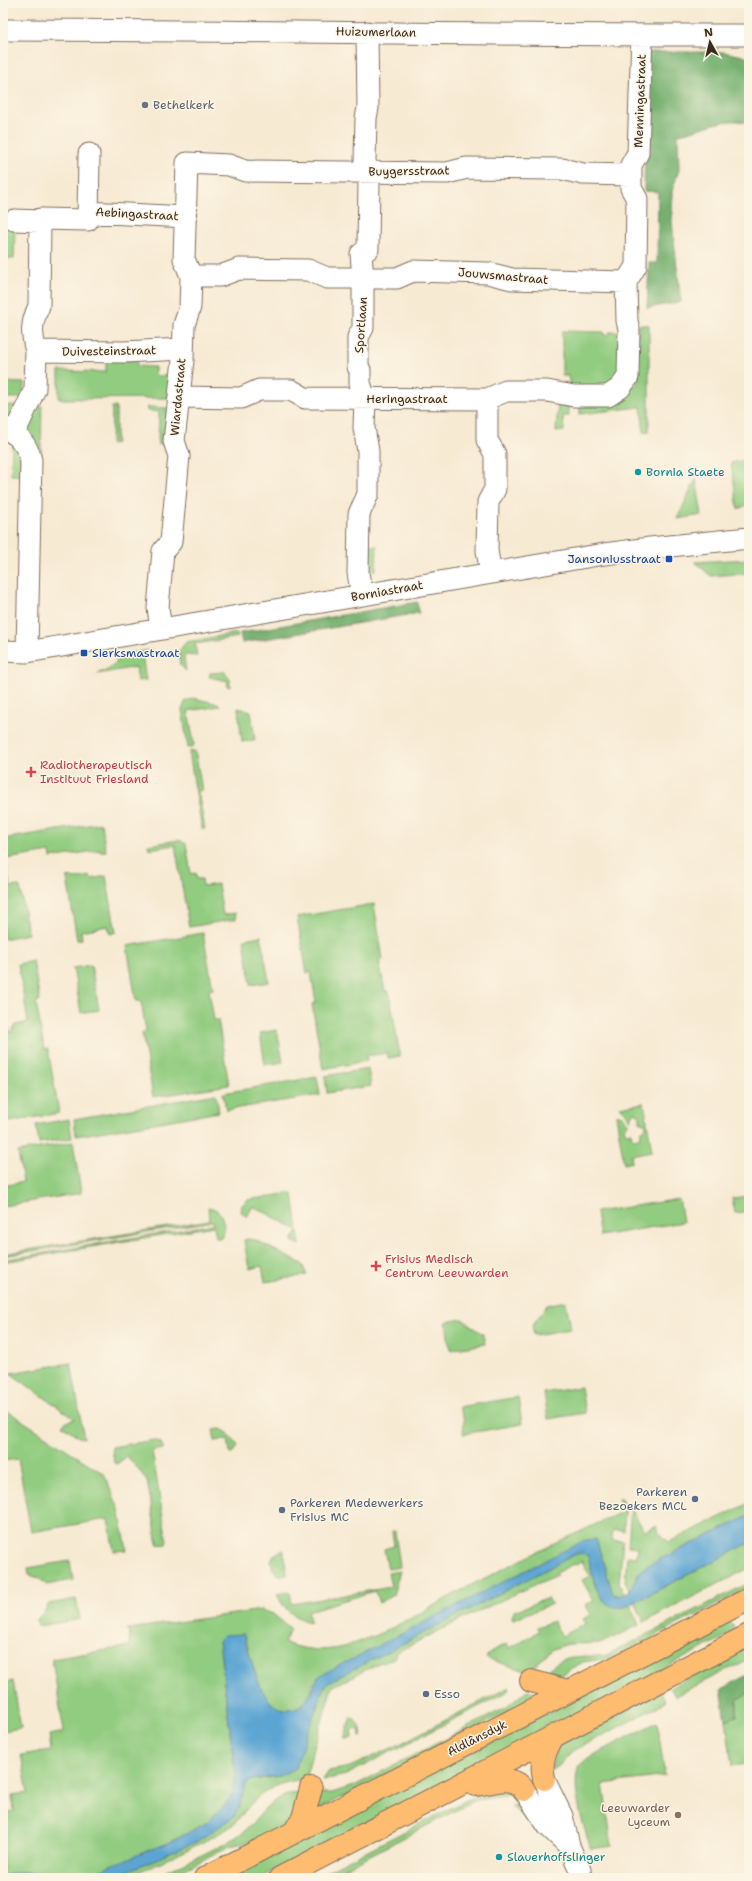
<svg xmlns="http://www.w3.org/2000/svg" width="752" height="1881" viewBox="0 0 752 1881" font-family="'Shantell Sans',sans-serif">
	<rect width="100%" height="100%" fill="#fcf5e5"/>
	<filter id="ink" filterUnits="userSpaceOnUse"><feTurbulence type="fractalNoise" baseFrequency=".025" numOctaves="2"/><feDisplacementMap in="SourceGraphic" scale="8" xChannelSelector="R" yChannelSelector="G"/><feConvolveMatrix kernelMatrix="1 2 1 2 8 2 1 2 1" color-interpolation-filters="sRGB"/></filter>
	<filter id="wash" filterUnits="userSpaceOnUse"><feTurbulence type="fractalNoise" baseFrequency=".012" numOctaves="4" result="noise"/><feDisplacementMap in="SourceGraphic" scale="16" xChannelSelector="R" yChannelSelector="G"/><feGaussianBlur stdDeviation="0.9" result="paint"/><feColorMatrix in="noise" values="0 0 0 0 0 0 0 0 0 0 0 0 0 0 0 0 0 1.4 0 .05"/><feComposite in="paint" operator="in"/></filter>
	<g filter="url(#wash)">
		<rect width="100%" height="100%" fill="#f7ead3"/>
		<path fill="#92cc80" stroke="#667b4f" d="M4 226H15L14 259 3 258Z
			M638 325H649V432L644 433 641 407 580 414V405L637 385Z
			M562 331 604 332V335H609V332H621L620 373 603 389 570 387 568 376H562Z
			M106 359 137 361V366L155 367V376L176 375 174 398 59 399V371L106 372Z
			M3 382 24 383 23 398H3Z
			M558 403 568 405 569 416H563L564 431 556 432Z
			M3 405 22 406 13 423 3 418Z
			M35 406H42L41 461 22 432Z
			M112 407H116V443L111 444Z
			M148 407 167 408 169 445 158 444 159 412 147 411Z
			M12 445 21 453 24 476 11 475Z
			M749 459V504L738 509 731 463Z
			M696 479 702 515 677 519Z
			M365 546H377L376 570 365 572Z
			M749 559V573L711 576 695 562Z
			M237 633 238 637 195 644 197 656 186 655 184 657 186 671 180 665 179 651 186 642Z
			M151 650 153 653 142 655 146 680 138 681 136 667 97 674 109 668 126 654Z
			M225 672 230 678V687L227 686 228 681 209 677 210 673Z
			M193 698 219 704 220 706 188 711 194 744 192 748H188L182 710 185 702Z
			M238 708 251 711 255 740 242 742Z
			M195 751 202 790 198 791 205 829H202L189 752Z
			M101 823 106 851 100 852V850L51 858 50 852 6 859 10 887 19 886 20 887 28 934 3 939V839Z
			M179 840 186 844 191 874 196 873 197 879H202L203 886 218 884 223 915 235 913 236 919 189 927 175 845 149 849 148 845Z
			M90 876 91 879 106 876 116 932 110 934 108 926 81 931 82 939 77 940 67 878 73 877 74 879Z
			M374 904 383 960 379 961 385 991H389L400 1056 388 1058 387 1053 366 1056 367 1061 323 1069 312 1004 316 1003 311 972 307 973 297 917Z
			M203 933 213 989 209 990 214 1020H218L229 1085 153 1097 142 1033 146 1032 141 1001H136L127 946Z
			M261 936 269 982 251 985 244 939Z
			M33 961 40 1001 36 1002 44 1049H48L59 1113 3 1123V1027L8 1026 10 1033 16 1025 28 1022 18 964Z
			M91 965 99 1010 81 1013 73 968Z
			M277 1030 283 1062 265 1065 260 1033Z
			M368 1069 371 1086 327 1093 325 1076Z
			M317 1077 320 1095 226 1110 223 1093Z
			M216 1094 219 1112 76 1136 74 1119Z
			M644 1103 652 1151 631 1155 632 1162 624 1164 616 1115C622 1114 626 1119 628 1124L624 1128 625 1132 627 1133 631 1132 632 1138H640L641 1132 646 1128 645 1123 640 1122V1116L636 1112 631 1115 630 1120 627 1114 620 1107Z
			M69 1119 72 1138 39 1143 36 1125Z
			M73 1142 81 1193 3 1206V1186L23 1182 18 1152Z
			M291 1193 293 1194 300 1245 292 1241 298 1230 253 1206 247 1217 241 1212 242 1205 247 1200Z
			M749 1196V1211L735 1213 732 1198Z
			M679 1199 683 1222 600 1236 596 1212Z
			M208 1207C222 1209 224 1220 224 1232L220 1238H216L214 1226 3 1262V1260L214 1224 213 1221 3 1256V1254L209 1220Z
			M248 1239 255 1240 302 1264 307 1275 265 1282 262 1266 249 1269 244 1240Z
			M566 1301 571 1329 534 1335 532 1326 547 1305Z
			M462 1319 483 1334 485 1344 450 1350 446 1322Z
			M71 1363 84 1438 79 1437 62 1425 64 1423 75 1419 10 1373Z
			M581 1387 585 1413 548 1419 544 1393Z
			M518 1397 522 1424 463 1434 464 1420 459 1407Z
			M3 1408 104 1474 119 1509 127 1550 114 1551 108 1519 31 1532 18 1459 3 1461Z
			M221 1429 228 1433 238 1446 232 1454H230L228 1439 215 1441 213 1430Z
			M154 1440 161 1443 164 1449 152 1451 167 1541 166 1544 158 1545 147 1480 127 1456 117 1464 114 1463 112 1447Z
			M621 1498 625 1508 624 1531 613 1530 612 1540 623 1541 619 1583 624 1594 620 1596 613 1594 612 1591 596 1539 313 1684C308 1697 306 1706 290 1709 284 1710 274 1708 270 1703 258 1691 250 1654 245 1637L224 1635 219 1641 235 1772 232 1797 208 1822 171 1842 83 1877 58 1878 48 1875 3 1876V1813L14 1811 12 1795 28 1793 21 1755 51 1750 49 1735 64 1732 52 1659 130 1646 128 1629 262 1610 273 1614 291 1629 284 1643C304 1650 323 1652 343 1647 388 1634 430 1607 471 1585 521 1559 573 1535 624 1511L618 1499Z
			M749 1503V1516L646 1566 638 1573 630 1591 625 1582 627 1556 637 1557 638 1547 628 1546 631 1507 644 1531 656 1526 658 1532 669 1542Z
			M392 1531H395L400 1567 388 1569 384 1549 394 1546Z
			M749 1543V1568L644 1622 635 1602Z
			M283 1550 287 1575C276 1577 272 1570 271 1561L275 1554Z
			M582 1552 588 1556C593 1575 594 1605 618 1606 623 1607 626 1607 630 1605L639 1625 603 1643 568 1644 553 1649 528 1672 486 1658 490 1652 506 1644 509 1648 539 1631 537 1627 553 1621 562 1636 585 1624 583 1619 590 1615 585 1605 594 1601 582 1580 590 1576 582 1561 574 1565 573 1564 556 1573 557 1575C502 1599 448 1626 395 1653L396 1657 383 1663 381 1662 332 1687 305 1779C284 1781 266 1788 251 1804 242 1813 237 1824 225 1830 196 1847 164 1860 134 1874L123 1878H111L196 1842 239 1807 245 1785 252 1780 280 1776 316 1709 324 1687 331 1681 576 1554Z
			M70 1561 73 1580 46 1585 39 1578 29 1575 28 1568Z
			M400 1571 393 1595 379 1603 375 1591 308 1611 310 1622C295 1619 282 1608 277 1594L290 1592 292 1604 391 1587 388 1573Z
			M749 1583V1588L611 1658 583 1662 558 1677 544 1674C566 1650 579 1659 607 1655Z
			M548 1598 552 1604 513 1619 512 1617 514 1611Z
			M76 1599 80 1619 38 1626 37 1619 44 1612 49 1604Z
			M729 1621 733 1625 734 1632 260 1878H224Z
			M749 1645V1659L675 1696 670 1688Z
			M13 1681 21 1728 3 1731V1683Z
			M509 1687 510 1689 505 1693 346 1775 323 1780 329 1771 350 1767 394 1747Z
			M527 1690 537 1693 538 1696 316 1811 318 1793H332L356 1785 507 1707Z
			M661 1692 665 1701 664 1703 571 1752 559 1766 551 1771 557 1746Z
			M749 1693V1775L747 1764 732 1766 726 1720 737 1716V1699Z
			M351 1717 354 1718 361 1729 362 1736H360L359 1729 351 1730 352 1738 344 1739Z
			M657 1722 665 1776 603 1784 612 1846 591 1849C584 1828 570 1787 579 1766L588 1758Z
			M490 1788 511 1792 500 1797 476 1800 326 1878H313Z
			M299 1792C297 1805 296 1815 285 1825 268 1841 244 1840 223 1849 200 1860 177 1878 150 1878 179 1865 209 1853 236 1837 262 1821 264 1797 299 1792Z
			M523 1799 539 1828 511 1807Z"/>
		<path fill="#75b06e" stroke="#586d46" d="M647 52H723L749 57V124C727 114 701 131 678 134L679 170 672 191V222L681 302 647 308 649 263H657L658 192 644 191Z
			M417 602 419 613 242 643 240 633Z
			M749 1674V1693L737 1700V1716L726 1720 721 1689Z"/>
		<path fill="#5ca5d3" stroke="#4c6878" d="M749 1516V1543L625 1607C596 1612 594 1577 588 1556L582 1553 576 1554 331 1681 324 1687 295 1768 280 1776 252 1780 245 1785 239 1807 234 1817 196 1842 111 1878H78L171 1842 208 1822 232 1797 235 1772 219 1640 224 1635 243 1634C252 1655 259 1714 290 1709 293 1708 297 1708 299 1707 309 1702 313 1685 319 1676L585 1540 596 1539 612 1591 613 1594 620 1596 630 1591 638 1573 646 1566Z
			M20 1872H35L58 1878H3V1876Z"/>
	</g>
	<g filter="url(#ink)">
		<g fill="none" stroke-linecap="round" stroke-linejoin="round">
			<g stroke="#7d6d5d" stroke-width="23">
				<path id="minor" d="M3 30C252 30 500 36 749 35
					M88 212 186 217
					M14 220 40 221
					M191 276H220L239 269 308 270 327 278H397L413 271 488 273 512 279 626 282
					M36 351C31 333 31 323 39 306L40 219 88 220 89 154
					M179 397 241 398 259 390H291L305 398 487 399 506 391H547L574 396H608L620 388 628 377 629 329 627 321 626 282 636 266 637 199 631 188V165L638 153 642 35
					M487 399V440L495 454V489L488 502 487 551 491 573
					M3 427C16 431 28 446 31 460L27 652
					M14 434 35 389 36 351 124 352 182 349
					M362 595 358 573 359 514 368 494V451L364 428 365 398 360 383V370L358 367V337L363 328V278L361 254 368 249 369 181 365 161 366 118 368 108 367 32
					M161 629 158 608 163 551 171 542 179 456 174 441 183 360 184 325 190 307 191 276 184 259 187 163 229 165 245 171 447 173 467 168 562 169 583 174 631 175
					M3 651 27 652 604 554 650 548 749 538
					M544 1779 562 1816 569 1846 580 1870 581 1878
					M524 1790 548 1826 569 1846"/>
			</g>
			<g stroke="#7d6d5d" stroke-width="24">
				<path id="major" d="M531 1681 568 1691
					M544 1779C540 1762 545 1751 553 1737
					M475 1785C492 1784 511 1772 524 1790
					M294 1832 303 1818 311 1788
					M205 1878 749 1599
					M280 1878 749 1635"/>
			</g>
			<use href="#minor" stroke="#fff" stroke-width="21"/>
			<use href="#major" stroke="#febc70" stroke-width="22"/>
		</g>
	</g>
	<circle fill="#6b7280" stroke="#fcf5e5" stroke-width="1.5" cx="145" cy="105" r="4"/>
	<g fill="#0f9aa8" stroke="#fcf5e5" stroke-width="1.5">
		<circle cx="638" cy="472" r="4"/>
		<circle cx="499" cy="1857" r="4"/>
	</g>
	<g fill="#1a4fb4" stroke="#fcf5e5" stroke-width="1.5">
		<rect x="665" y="555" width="8" height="8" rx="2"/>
		<rect x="80" y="649" width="8" height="8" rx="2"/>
	</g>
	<g fill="#e0444e" stroke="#fcf5e5" stroke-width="1.5">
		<path d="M29 766h4v4h4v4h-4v4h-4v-4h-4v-4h4z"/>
		<path d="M374 1260h4v4h4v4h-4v4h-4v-4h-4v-4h4z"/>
	</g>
	<g fill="#5c6f8a" stroke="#fcf5e5" stroke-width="1.5">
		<circle cx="695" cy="1499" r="4"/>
		<circle cx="282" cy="1510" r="4"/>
		<circle cx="426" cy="1694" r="4"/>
	</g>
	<circle fill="#8d6e63" stroke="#fcf5e5" stroke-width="1.5" cx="678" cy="1815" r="4"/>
	<g text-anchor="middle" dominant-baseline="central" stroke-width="3" stroke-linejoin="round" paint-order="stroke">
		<g font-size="12" fill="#3b2a1e" stroke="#fcf5e5">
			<text transform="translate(376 32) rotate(1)">Huizumerlaan</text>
			<text transform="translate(640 101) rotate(-88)">Menningastraat</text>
			<text transform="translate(409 171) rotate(-1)">Buygersstraat</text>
			<text transform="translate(137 214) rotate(3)">Aebingastraat</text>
			<text transform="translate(503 276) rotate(5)">Jouwsmastraat</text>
			<text transform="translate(361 325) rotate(-86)">Sportlaan</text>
			<text transform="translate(109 351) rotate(-1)">Duivesteinstraat</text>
			<text transform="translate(178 397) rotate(-85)">Wiardastraat</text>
			<text x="407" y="399">Heringastraat</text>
			<text transform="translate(387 591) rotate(-10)">Borniastraat</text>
			<text transform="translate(477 1738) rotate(-27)">Aldlânsdyk</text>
		</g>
		<g font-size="12" fill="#5b616d" stroke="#fcf5e5" text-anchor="start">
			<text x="153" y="105">Bethelkerk</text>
		</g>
		<g font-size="12" fill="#0d838f" stroke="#fcf5e5" text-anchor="start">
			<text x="646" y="472">Bornia Staete</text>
			<text x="507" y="1857">Slauerhoffslinger</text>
		</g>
		<g font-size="12" fill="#164399" stroke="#fcf5e5" text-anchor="end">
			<text x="661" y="559">Jansoniusstraat</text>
			<text x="92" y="653" text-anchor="start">Sierksmastraat</text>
		</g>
		<g font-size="12" fill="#be3a42" stroke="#fcf5e5" text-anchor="start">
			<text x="40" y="765">Radiotherapeutisch<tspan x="40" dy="14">Instituut Friesland</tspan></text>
			<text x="385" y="1259">Frisius Medisch<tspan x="385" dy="14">Centrum Leeuwarden</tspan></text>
		</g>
		<g font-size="12" fill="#4e5e75" stroke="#fcf5e5" text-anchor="start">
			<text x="687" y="1492" text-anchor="end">Parkeren<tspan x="687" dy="14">Bezoekers MCL</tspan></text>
			<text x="290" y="1503">Parkeren Medewerkers<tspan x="290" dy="14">Frisius MC</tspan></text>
			<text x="434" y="1694">Esso</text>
		</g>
		<g font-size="12" fill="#785e54" stroke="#fcf5e5" text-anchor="end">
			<text x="670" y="1808">Leeuwarder<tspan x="670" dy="14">Lyceum</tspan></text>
		</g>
	</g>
	<rect width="752" height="1881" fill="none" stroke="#fcf5e5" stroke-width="16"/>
	<g transform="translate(710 42) rotate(352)" stroke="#fcf5e5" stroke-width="3" paint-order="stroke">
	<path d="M0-3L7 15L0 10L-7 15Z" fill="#3b2a1e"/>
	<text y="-6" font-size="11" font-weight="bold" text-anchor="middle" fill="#3b2a1e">N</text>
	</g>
</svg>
